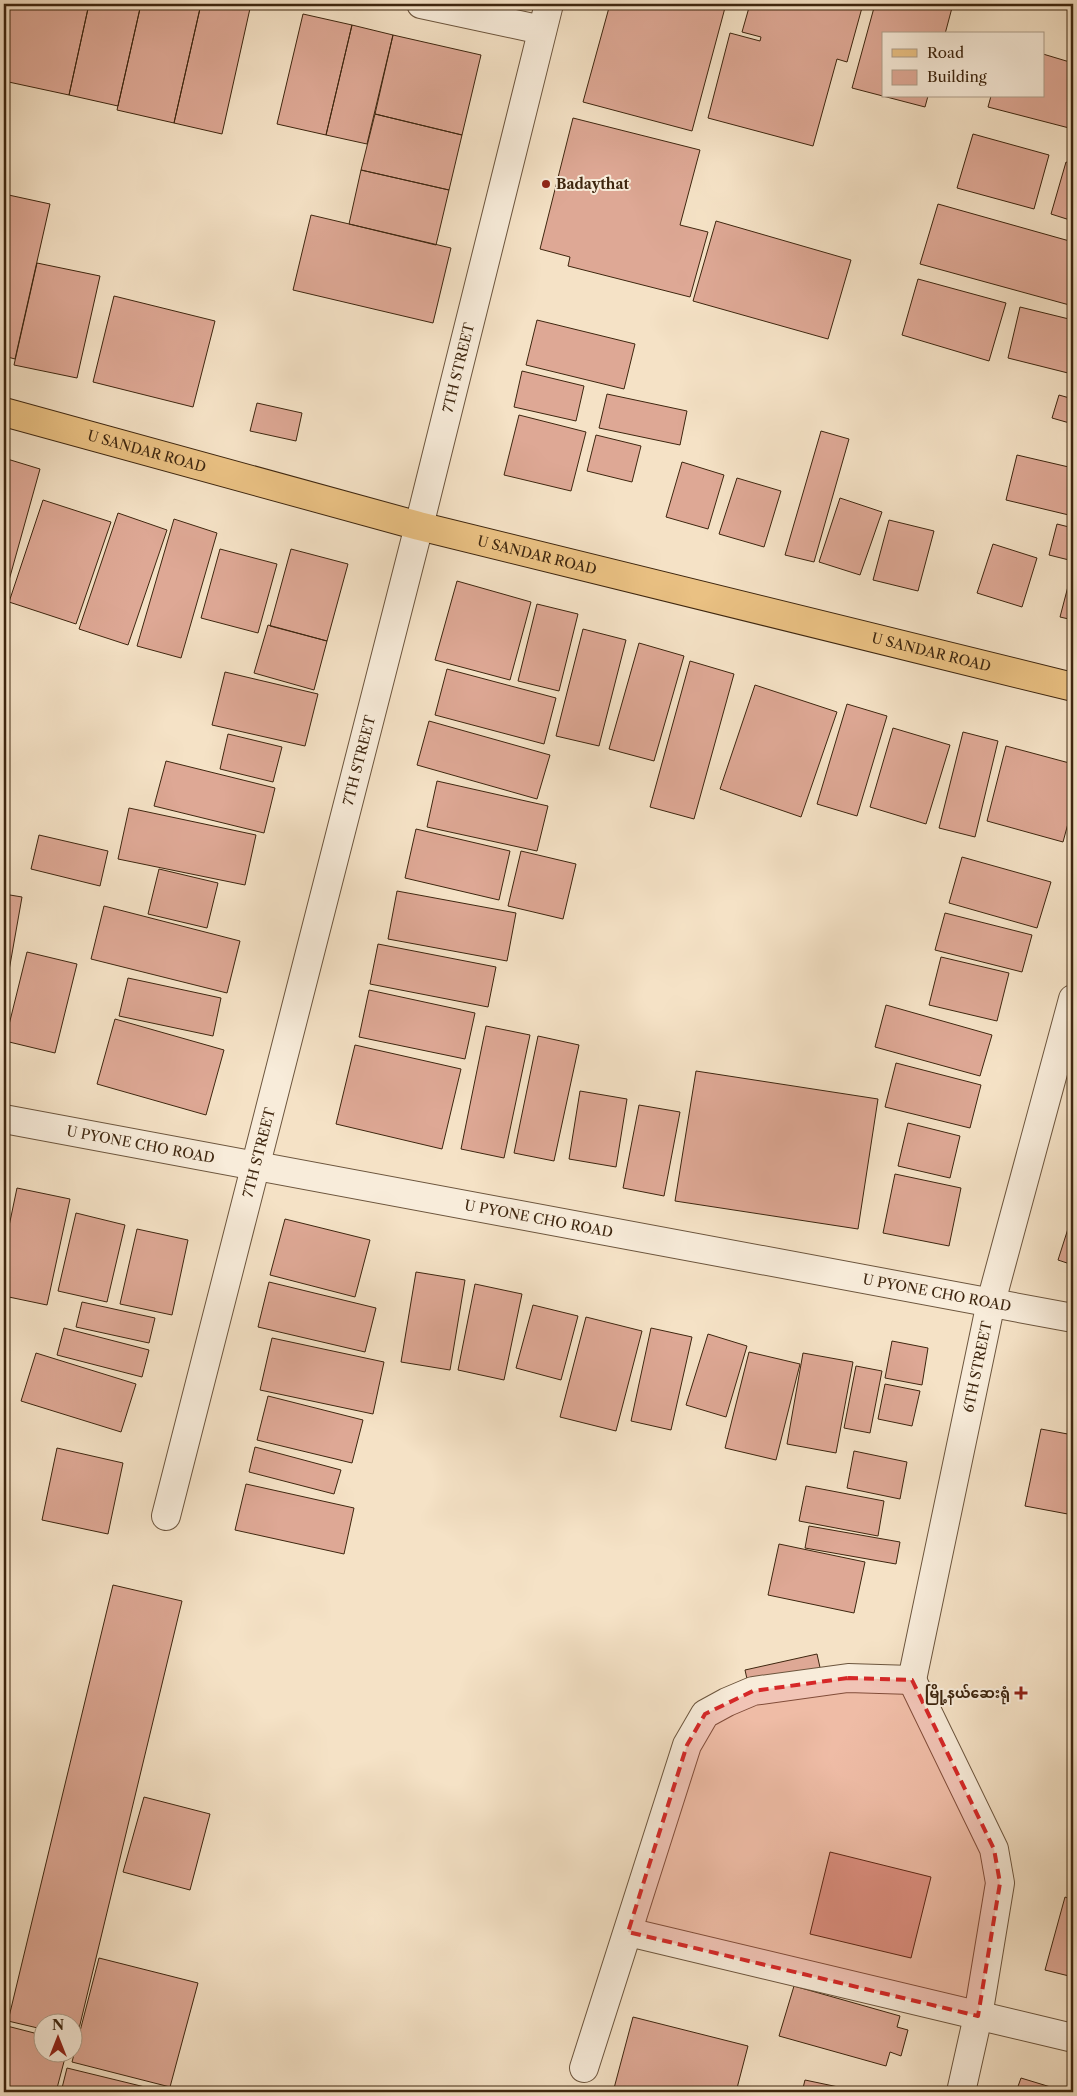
<svg xmlns="http://www.w3.org/2000/svg" width="1077" height="2096" viewBox="0 0 1077 2096" font-family="'Libre Caslon Text','Noto Sans Myanmar',serif">
	<rect width="100%" height="100%" fill="#f5e2c6"/>
	<filter id="stains"><feTurbulence type="fractalNoise" baseFrequency=".004" numOctaves="4"/><feColorMatrix values="0 0 0 0 .2 0 0 0 0 .09 0 0 0 0 .02 0 0 0 .5 -.17"/></filter>
	<radialGradient id="worn" r=".72"><stop offset=".6" stop-color="#630" stop-opacity="0"/><stop offset="1" stop-color="#630" stop-opacity=".3"/></radialGradient>
	<path fill="#dea895" stroke="#3e260f" d="M4 4H89L69 95 4 81Z
		M89 4H141L118 106 69 95Z
		M141 4H201L174 123 117 110Z
		M201 4H251L222 134 174 123Z
		M610 4H726L692 131 583 102Z
		M750 4H863L847 62 837 59 813 146 708 118 730 33 760 41 761 37 742 32Z
		M875 4H953L945 34H883V96H928L925 107 852 88Z
		M303 14 352 25 326 135 277 124Z
		M352 25 393 35 367 144 326 135Z
		M393 35 481 55 462 135 375 114Z
		M1043 54 1073 63V129L988 107 991 96H1043Z
		M375 114 462 135 449 190 361 170Z
		M573 118 700 150 680 225 708 232 690 297 568 266 570 257 540 249Z
		M973 134 1049 155 1034 209 957 188Z
		M1066 162 1073 164V221L1051 214Z
		M361 170 449 190 436 245 349 224Z
		M4 194 50 204 15 359 4 356Z
		M938 204 1073 242V306L920 264Z
		M311 215 451 248 433 323 293 290Z
		M716 221 851 260 828 339 693 301Z
		M37 263 100 276 77 378 14 365Z
		M918 279 1006 303 989 361 902 335Z
		M114 296 215 321 193 407 93 382Z
		M1020 307 1073 320 1072 374 1008 358Z
		M537 320 635 344 624 389 526 365Z
		M522 371 584 386 576 421 514 407Z
		M607 394 687 411 680 445 599 428Z
		M1059 395 1073 399V424L1052 418Z
		M257 403 302 413 296 441 250 431Z
		M519 415 586 432 571 491 504 475Z
		M821 431 849 439 814 562 785 555Z
		M596 435 641 446 632 482 587 471Z
		M1017 455 1073 468V516L1006 500Z
		M4 458 40 469 6 591 4 590Z
		M682 462 724 475 708 529 666 517Z
		M737 478 781 491 764 547 719 534Z
		M840 498 882 512 860 575 819 562Z
		M43 500 111 522 76 624 9 602Z
		M118 513 167 530 128 645 79 629Z
		M174 519 217 533 181 658 137 646Z
		M889 520 934 531 918 591 873 580Z
		M1057 524 1073 528V561L1049 555Z
		M993 544 1037 558 1022 607 977 593Z
		M220 549 277 564 258 633 201 618Z
		M291 549 348 564 327 641 270 626Z
		M1072 571H1073V620L1060 617Z
		M457 581 531 602 510 680 435 660Z
		M537 604 578 614 559 691 518 681Z
		M268 625 327 641 314 690 254 673Z
		M583 629 626 640 599 746 556 736Z
		M639 643 684 656 654 761 609 749Z
		M690 661 734 674 694 819 650 807Z
		M447 669 556 698 544 744 435 715Z
		M225 672 318 694 305 746 212 725Z
		M755 685 837 712 801 817 720 789Z
		M847 704 887 716 857 816 817 804Z
		M429 721 550 755 537 799 417 765Z
		M893 728 950 745 926 824 870 807Z
		M963 732 998 741 975 837 939 828Z
		M228 734 282 747 273 782 220 769Z
		M1006 746 1073 764V805L1063 842 987 821Z
		M166 761 275 788 264 833 154 806Z
		M437 781 548 806 537 851 427 827Z
		M129 808 256 835 245 885 118 859Z
		M416 829 510 851 499 900 405 878Z
		M39 835 108 851 100 886 31 869Z
		M521 851 576 864 563 919 508 906Z
		M962 857 1051 882 1037 928 949 903Z
		M159 869 218 883 207 928 148 914Z
		M397 891 516 913 507 961 388 939Z
		M4 894 22 897 4 999Z
		M104 906 240 941 227 993 91 959Z
		M945 913 1032 935 1022 972 935 950Z
		M378 944 496 967 488 1007 370 984Z
		M27 952 77 964 55 1053 5 1041Z
		M941 957 1009 973 997 1021 929 1005Z
		M128 978 221 998 213 1036 119 1016Z
		M369 990 475 1013 465 1059 359 1037Z
		M886 1005 992 1035 980 1076 875 1047Z
		M115 1019 224 1050 206 1115 97 1084Z
		M486 1026 530 1035 504 1158 461 1149Z
		M538 1036 579 1045 554 1161 514 1153Z
		M355 1045 461 1069 442 1149 336 1124Z
		M896 1063 981 1085 970 1128 885 1107Z
		M696 1071 878 1099 858 1229 675 1201Z
		M580 1091 627 1099 616 1167 569 1159Z
		M639 1105 680 1112 664 1196 623 1188Z
		M908 1123 960 1136 950 1178 898 1166Z
		M895 1174 961 1188 949 1246 883 1233Z
		M17 1188 70 1199 47 1305 4 1296V1250Z
		M76 1213 125 1225 107 1302 58 1291Z
		M1073 1213V1265L1058 1260Z
		M285 1219 370 1240 355 1297 270 1275Z
		M137 1229 188 1240 172 1315 120 1304Z
		M416 1272 465 1280 450 1370 401 1362Z
		M269 1282 376 1308 365 1352 258 1327Z
		M475 1284 522 1294 504 1380 458 1370Z
		M82 1302 155 1318 149 1343 76 1327Z
		M533 1305 578 1316 561 1380 516 1368Z
		M586 1317 642 1331 616 1431 560 1417Z
		M64 1328 149 1350 142 1377 57 1355Z
		M651 1328 692 1337 671 1430 631 1421Z
		M708 1334 747 1346 726 1417 686 1405Z
		M272 1338 384 1362 373 1414 260 1390Z
		M892 1341 928 1348 922 1385 885 1378Z
		M749 1352 800 1364 776 1460 725 1448Z
		M36 1353 136 1384 121 1432 21 1401Z
		M803 1353 853 1362 836 1453 787 1444Z
		M856 1366 882 1371 870 1433 844 1428Z
		M885 1384 920 1391 912 1426 878 1419Z
		M268 1396 363 1420 352 1463 257 1440Z
		M1041 1429 1073 1435V1515L1025 1506Z
		M255 1447 341 1470 334 1494 249 1472Z
		M57 1448 123 1463 108 1534 42 1520Z
		M854 1451 907 1462 900 1499 847 1488Z
		M246 1484 354 1508 344 1554 235 1530Z
		M806 1486 884 1501 878 1536 799 1521Z
		M809 1526 900 1542 896 1564 805 1548Z
		M779 1544 865 1562 854 1613 768 1595Z
		M113 1585 182 1601 77 2037 72 2036V2024H42V2029L8 2021Z
		M817 1654 821 1672 749 1688 745 1670Z
		M144 1797 210 1814 190 1890 123 1872Z
		M830 1852 931 1877 911 1958 810 1934Z
		M1065 1897 1073 1900V1977L1045 1970Z
		M99 1958 198 1983 170 2087 72 2062Z
		M794 1986 900 2016 897 2027 908 2030 901 2056 890 2052 886 2066 779 2036Z
		M633 2017 748 2046 736 2092H613Z
		M7 2026 42 2035V2054H66L56 2092H4V2036Z
		M67 2068 149 2088 148 2092H61Z
		M1021 2078 1067 2092H1016Z
		M805 2080 862 2092H802Z"/>
	<g fill="none" stroke-linecap="round" stroke-linejoin="round">
		<g stroke="#6c553d" stroke-width="30">
			<g id="minor">
				<path d="M421 4 542 30"/>
				<path id="s1" d="M4 1119 1073 1318"/>
				<path id="s2" d="M166 1516 419 526 549 4"/>
				<path id="s3" d="M912 1680 991 1302 1073 999"/>
				<path d="M912 1680 994 1849 1000 1883 978 2016 961 2092"/>
				<path d="M628 1932 1073 2038"/>
				<path d="M584 2068 687 1745 705 1714 727 1702 753 1691 848 1678 912 1680"/>
			</g>
		</g>
		<g stroke="#3e260f" stroke-width="30">
			<g id="major">
				<path id="s4" d="M4 412 419 526 1073 687"/>
			</g>
		</g>
		<use href="#minor" stroke="#f8ecda" stroke-width="28"/>
		<use href="#major" stroke="#eac183" stroke-width="28"/>
	</g>
	<path fill="#d62828" fill-opacity="0.2" stroke="#d62828" stroke-width="4" stroke-dasharray="10 6" stroke-linejoin="round" d="M848 1678 912 1680 994 1849 1000 1883 978 2016 628 1932 687 1745 705 1714 753 1691Z"/>
	<g fill="#8f2418" stroke="#f8ecda" stroke-width="2">
		<circle cx="546" cy="184" r="5"/>
		<path d="M1018.5 1685.5h5v5h5v5h-5v5h-5v-5h-5v-5h5z"/>
	</g>
	<g text-anchor="middle" dominant-baseline="central" stroke-width="4" stroke-linejoin="round" paint-order="stroke">
		<g font-size="14" font-weight="bold" fill="#3e260f" stroke="#f8ecda" text-anchor="start">
			<text x="556" y="184">Badaythat</text>
			<text x="1010" y="1693" text-anchor="end">မြို့နယ်ဆေးရုံ</text>
		</g>
		<g font-size="14" fill="#3e260f" stroke="#f8ecda">
			<text stroke="none"><textPath href="#s2" startOffset="1185">7TH STREET</textPath></text>
			<text stroke="none"><textPath href="#s4" startOffset="148">U SANDAR ROAD</textPath></text>
			<text stroke="none"><textPath href="#s4" startOffset="552">U SANDAR ROAD</textPath></text>
			<text stroke="none"><textPath href="#s4" startOffset="958">U SANDAR ROAD</textPath></text>
			<text stroke="none"><textPath href="#s2" startOffset="780">7TH STREET</textPath></text>
			<text stroke="none"><textPath href="#s1" startOffset="139">U PYONE CHO ROAD</textPath></text>
			<text stroke="none"><textPath href="#s2" startOffset="375">7TH STREET</textPath></text>
			<text stroke="none"><textPath href="#s1" startOffset="544">U PYONE CHO ROAD</textPath></text>
			<text stroke="none"><textPath href="#s1" startOffset="949">U PYONE CHO ROAD</textPath></text>
			<text stroke="none"><textPath href="#s3" startOffset="320">6TH STREET</textPath></text>
		</g>
	</g>
	<rect width="1077" height="2096" fill="none" stroke="#f5e2c6" stroke-width="20"/>
	<rect x="5" y="5" width="1067" height="2086" fill="none" stroke="#3e260f" stroke-width="2.5"/>
	<rect x="10" y="10" width="1057" height="2076" fill="none" stroke="#3e260f"/>
	<rect x="882" y="32" width="162" height="65" fill="#f8ecda" stroke="#ae9d89"/>
	<rect x="892" y="49" width="25" height="8" fill="#eac183" stroke="#ae9d89"/>
	<text x="927" y="58" font-size="15" fill="#3e260f">Road</text>
	<rect x="892" y="70" width="25" height="15" fill="#dea895" stroke="#ae9d89"/>
	<text x="927" y="82" font-size="15" fill="#3e260f">Building</text>
	<g transform="translate(58 2038)"><circle r="24" fill="#f8ecda" stroke="#ae9d89"/>
	<path d="M0-4L9 19L0 12L-9 19Z" fill="#8f2418"/>
	<text y="-8" font-size="14" font-weight="bold" text-anchor="middle" fill="#3e260f">N</text>
	</g>
	<rect width="100%" height="100%" filter="url(#stains)"/>
	<rect width="100%" height="100%" fill="url(#worn)"/>
</svg>
